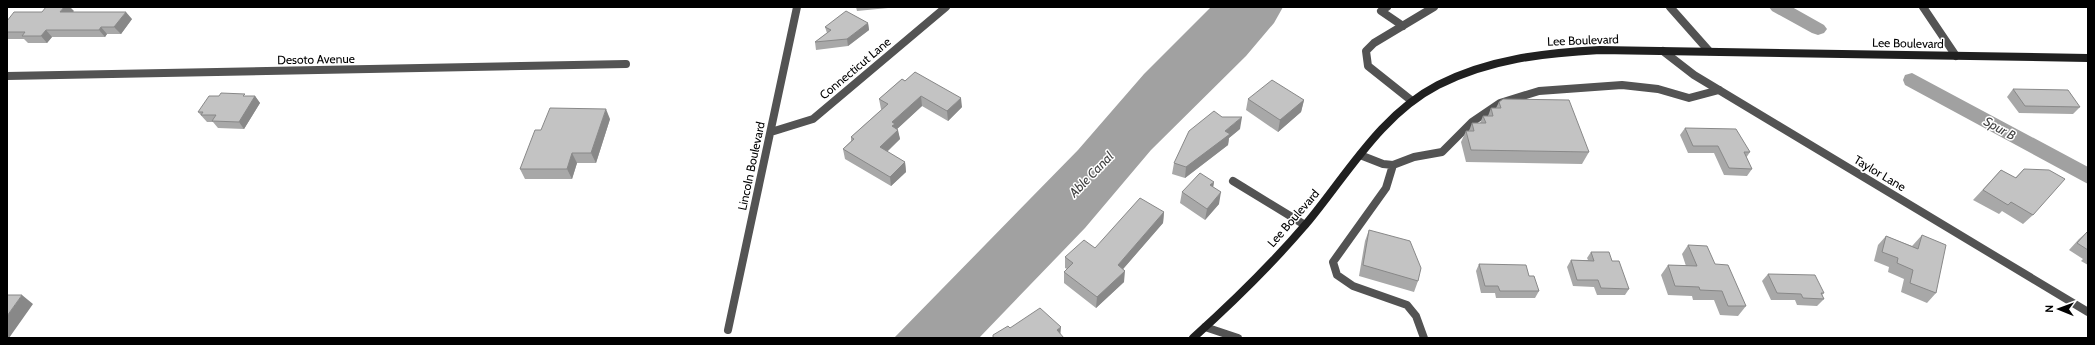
<svg xmlns="http://www.w3.org/2000/svg" width="2095" height="345" viewBox="0 0 2095 345" font-family="Cabin,sans-serif">
	<rect width="100%" height="100%" fill="#fff"/>
	<path fill="#a1a1a1" d="M1211 7H1283L1274 23 1246 56 1151 150 1085 228 979 338H894L1078 150 1144 74Z"/>
	<g fill="none" stroke-linecap="round" stroke-linejoin="round">
		<path fill="#a1a1a1" fill-rule="evenodd" d="M1769 7H1792L1824 25 1827 29 1824 33 1818 35 1812 33 1772 11Z
			M1912 73 2088 167V184L1905 85 1903 80 1905 75Z"/>
		<path stroke="#535353" stroke-width="8" d="M1387 7 1381 11 1403 26
			M1923 7 1956 56
			M1412 101 1368 66 1366 51 1374 43 1434 7
			M1360 155 1383 164 1393 165 1414 157 1442 152 1472 122 1500 103 1539 91 1622 85 1658 89 1689 98 1719 90
			M1393 165 1386 188 1333 262 1337 275 1353 286 1407 305 1416 316 1424 338
			M1233 181 1305 225"/>
		<path stroke="#535353" stroke-width="8" d="M1670 7 1709 51
			M1663 51 1694 75 2088 312
			M7 76 626 64
			M771 132 813 119 946 7
			M1205 327 1238 338
			M728 330 797 7"/>
		<path stroke="#202020" stroke-width="8" d="M1193 338C1233 302 1271 265 1306 224 1347 175 1380 115 1438 85 1489 59 1544 53 1600 50L2088 58"/>
	</g>
	<path fill="#a8a8a8" d="M856 7H889L888 8 857 11Z
		M74 11 72 12 132 19 121 34H107L105 37H52L47 43H28L24 39H7V21L42 12Z
		M868 23 869 30 848 46 816 50 815 42 827 33 825 27Z
		M902 79 962 107 948 121 922 106 897 129 900 139 887 152 905 162 906 172 891 186 845 159 843 149 851 141V137L882 109H881L879 99Z
		M2013 89 2080 107 2073 114 2019 113 2007 97Z
		M246 96H255L260 103 244 129 218 128 213 122H207L198 112Z
		M1248 99 1304 100 1301 112 1278 132 1246 110Z
		M1499 102 1589 152 1582 164 1466 162 1461 142 1466 131H1469L1472 123H1480L1483 116H1488L1491 108H1496Z
		M610 119 596 163H577L572 179H525L520 169 541 130Z
		M1685 128 1750 152 1746 158 1752 169 1747 176 1724 175 1714 153H1688L1680 135Z
		M1240 129 1229 138 1228 145 1185 178 1172 174 1174 163Z
		M2024 169 2033 215 2023 224 2002 211 1999 214 1973 200 2001 170 2015 178Z
		M1214 182 1213 187 1219 204 1205 220 1180 203 1182 192Z
		M1164 212 1163 223 1123 269 1124 282 1096 308 1064 283V272L1067 269 1065 268V257L1095 248Z
		M1369 230 1418 281 1414 292 1359 276 1365 241Z
		M2087 232 2088 233V265L2081 261 2083 259 2069 250 2079 239Z
		M1922 235 1936 293 1927 303 1901 292 1904 279 1888 272 1889 267 1874 261 1878 245 1886 236 1912 246 1913 245Z
		M1688 245 1715 264 1746 306 1738 316 1720 315 1714 300H1693L1692 296 1668 295 1661 275 1668 265 1686 266 1682 254Z
		M1591 252 1612 261 1629 289 1625 295H1597L1594 287 1573 286 1567 267 1571 260H1588L1587 258Z
		M1479 264 1529 276 1539 291 1535 298H1496L1495 293H1481L1476 271Z
		M1768 274 1824 293 1822 295 1824 299 1817 306 1797 305 1795 300H1771L1762 281Z"/>
	<path fill="#888" d="M64 7H70L74 11 66 19 60 12Z
		M126 12 132 19 121 34 114 27Z
		M868 23 869 30 848 46 847 39Z
		M101 27 107 34 105 37 99 30Z
		M46 30 52 37 47 43 41 36Z
		M255 96 260 103 244 129 239 122Z
		M921 96 922 106 896 130H898L900 139 881 157 880 147 892 122Z
		M961 98 962 107 948 121 947 111Z
		M1304 100 1301 112 1278 132 1280 120Z
		M606 109 610 119 596 163 591 153Z
		M1242 117 1240 129 1229 138 1228 145 1185 178 1186 167 1225 131Z
		M572 153 577 163 572 179 567 169Z
		M905 162 906 172 891 186 890 177Z
		M1214 182 1212 193 1210 185Z
		M1221 192 1219 204 1205 220 1207 209Z
		M1164 212 1163 223 1117 276 1118 265Z
		M1125 271 1124 282 1096 308 1097 297Z
		M22 295 33 304 9 338H7V316Z
		M1061 327 1060 338 1057 330Z"/>
	<path fill="#c3c3c3" stroke="#888" d="M46 7H64L60 12H126L114 27H101L99 30H46L41 36H22L25 32H7V21L14 12H42Z
		M846 11 868 23 847 39 815 42 831 30 825 27Z
		M915 72 961 98 947 111 921 96 892 122 895 124 892 126 898 130 880 147 905 162 890 177 843 149 854 139 851 137 888 104 879 99 902 79 905 81Z
		M1272 80 1304 100 1280 120 1248 99Z
		M2013 89 2068 90 2080 107 2025 106Z
		M221 93 245 94 243 96H255L239 122 212 121 216 115H201L203 112H198L209 96H219Z
		M1503 99 1569 100 1589 152 1471 150 1466 131H1474L1472 123H1486L1483 116H1493L1491 108H1501L1499 102Z
		M550 108 606 109 591 153H572L567 169H520L535 130H541Z
		M1214 111 1222 117H1242L1225 131 1230 134 1186 167 1174 163 1189 131Z
		M1685 128 1736 129 1750 152H1744L1752 169 1729 168 1718 146H1693Z
		M2024 169 2049 170 2065 179 2033 215 2011 202 2008 205 1983 190 2001 170 2016 178Z
		M1200 173 1214 182 1210 185 1221 192 1207 209 1182 192Z
		M1140 198 1164 212 1118 265 1125 271 1097 297 1064 272 1073 263 1065 257 1084 240 1095 248Z
		M1369 230 1410 241 1421 268 1418 281 1363 265Z
		M2087 232 2088 233V250L2077 243Z
		M1922 235 1946 245 1936 293 1910 283 1913 270 1897 263 1898 258 1882 252 1886 236 1918 249Z
		M1688 245 1707 246 1715 264 1728 265 1746 306H1728L1722 291 1700 290 1699 287 1675 286 1668 265 1697 266Z
		M1591 252H1609L1612 261H1619L1629 289 1601 288 1598 280H1577L1571 260 1594 261Z
		M1479 264 1526 265 1529 276H1534L1539 291H1500L1498 286H1485Z
		M1768 274 1815 275 1824 293H1821L1824 299 1803 298 1801 294 1777 293Z
		M7 295H22L7 316Z
		M1040 308 1061 327 1057 330 1064 338H993V335L1008 326 1010 328Z"/>
	<g text-anchor="middle" dominant-baseline="central" stroke-width="3" stroke-linejoin="round" paint-order="stroke">
		<g font-size="12" fill="#000" stroke="#fff">
			<text transform="translate(1583 40) rotate(-2)">Lee Boulevard</text>
			<text transform="translate(1908 43) rotate(1)">Lee Boulevard</text>
			<text transform="translate(316 59) rotate(-1)">Desoto Avenue</text>
			<text transform="translate(855 68) rotate(-40)">Connecticut Lane</text>
			<text transform="translate(751 166) rotate(-78)">Lincoln Boulevard</text>
			<text transform="translate(1880 173) rotate(31)">Taylor Lane</text>
			<text transform="translate(1293 218) rotate(-49)">Lee Boulevard</text>
		</g>
		<g font-size="13" font-style="italic" fill="#424242" stroke="#fff">
			<text transform="translate(2000 128) rotate(29)">Spur B</text>
			<text transform="translate(1091 174) rotate(-46)">Able Canal</text>
		</g>
	</g>
	<rect width="2095" height="345" fill="none" stroke="#000000" stroke-width="16"/>
	<g transform="translate(2059 309) rotate(271)" stroke="#ffffff" stroke-width="3" paint-order="stroke">
	<path d="M0-3L7 15L0 10L-7 15Z" fill="#000000"/>
	<text y="-6" font-size="11" font-weight="bold" text-anchor="middle" fill="#000000">N</text>
	</g>
</svg>
